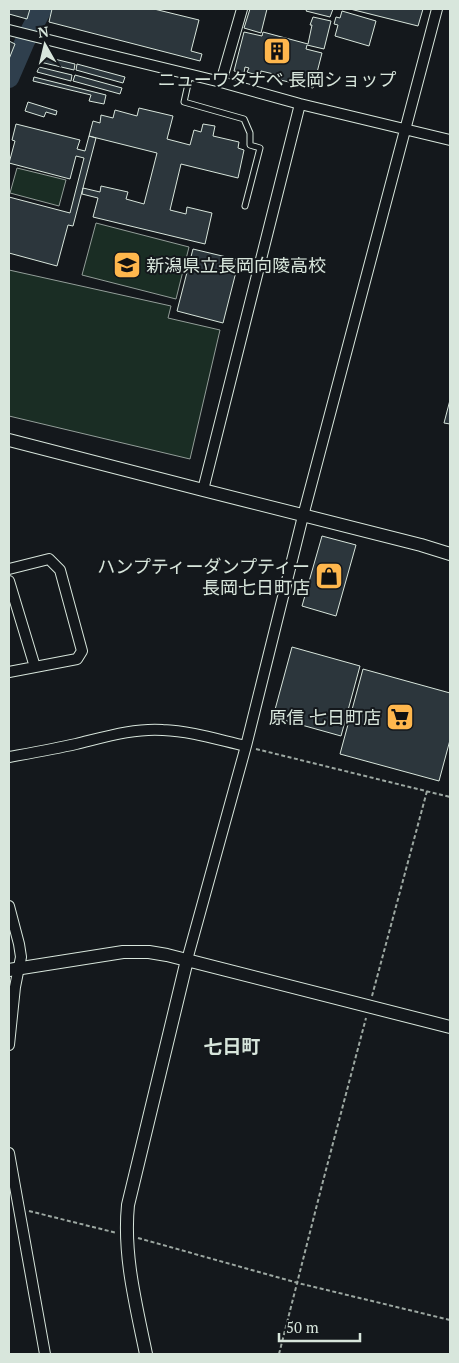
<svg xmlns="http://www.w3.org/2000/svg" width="459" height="1363" viewBox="0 0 459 1363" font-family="'PT Serif','Noto Sans JP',serif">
	<rect width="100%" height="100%" fill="#14181c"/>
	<path fill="#1a2d24" stroke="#939e99" d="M17 168 66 180 59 206 10 193Z
		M96 223 189 247 176 299 82 275Z
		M9 270 171 306 168 318 220 330 190 459 9 416Z"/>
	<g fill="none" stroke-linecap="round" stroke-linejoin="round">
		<path stroke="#2f3f4d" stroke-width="20" d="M9 78 25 41 42 9"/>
	</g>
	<path fill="#2c363c" stroke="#d8e6dc" d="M9 9H30L27 19 9 14Z
		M52 9H154L199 20 191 51 202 54 200 61 49 22Z
		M250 9H267L261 33 244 28Z
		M307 9H333L330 17 306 11Z
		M350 9H423L418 26Z
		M342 11 376 21 369 46 335 36 338 25 334 24 336 17 340 18Z
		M313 17 331 21 324 49 307 45 306 49 322 53 313 88 303 86 304 82 290 79 289 82 276 79 278 75 261 71 260 76 247 72 249 68 245 67 244 73 234 71 244 32 262 36 263 32 308 44 312 25H310Z
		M9 41 15 44 9 59Z
		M42 56 75 64 74 70 40 62Z
		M77 64 125 77 123 83 76 70Z
		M39 67 72 75 71 81 37 72Z
		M75 75 122 88 120 94 73 81Z
		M34 77 106 95 104 104 89 101 91 95 33 81Z
		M28 102 57 111 56 115 46 112 44 117 25 111Z
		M139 108 173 116 167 139 190 145 194 130 201 132 203 124 215 126 213 136 239 142 238 148 244 150 238 178 181 164 170 210 186 214 187 207 212 213 205 244 93 217 98 198 82 194 83 188 100 192 101 186 128 192 126 199 144 204 157 153 89 136 93 121 100 123 101 115 113 118 115 110 137 116Z
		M16 124 80 140 77 149 85 151 89 136 96 138 73 226 68 225 57 266 9 253V197L70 213 84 158 76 156 70 179 9 163 15 141 12 140Z
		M193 249 239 260 223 323 177 311Z
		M450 400V424L444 423Z
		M322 536 356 545 336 616 302 606Z
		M292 647 360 666 341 736 273 717Z
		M363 669 450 693V740L439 781 340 754Z"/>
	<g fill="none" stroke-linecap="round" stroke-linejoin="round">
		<g stroke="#d8e6dc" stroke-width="7">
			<path id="service" d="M190 75 184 102 244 119 250 133V145L260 148 245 206"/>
		</g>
		<g stroke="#d8e6dc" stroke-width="12">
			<path id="minor" d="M9 30 93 51 221 82 300 104 450 140
				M221 82 242 9
				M203 490 300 104
				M9 569 49 559 60 570 82 651 77 659 9 672
				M9 581 35 667
				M9 757C31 753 54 749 76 744 105 737 134 728 163 730 191 731 219 740 246 746
				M9 906 19 944 21 957 15 987 9 1045
				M187 960 246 746 303 516 437 9
				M9 1153 45 1354"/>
		</g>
		<g stroke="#d8e6dc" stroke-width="14">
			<path id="tertiary" d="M9 440 203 490 421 545 450 554
				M9 970 123 952H149L167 955 450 1027
				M146 1354C136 1305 123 1255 128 1205L187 960"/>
		</g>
		<path stroke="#9da8a2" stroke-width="2" stroke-dasharray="4 2.5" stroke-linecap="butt" d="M256 749 450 797
			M372 996 427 791
			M29 1211 117 1233
			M138 1238 298 1283 450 1320
			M279 1354 322 1185 366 1018"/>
		<use href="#service" stroke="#14181c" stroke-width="5"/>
		<use href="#minor" stroke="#14181c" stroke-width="10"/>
		<use href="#tertiary" stroke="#14181c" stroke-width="12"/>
	</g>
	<defs>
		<g id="building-square" transform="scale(1.4375)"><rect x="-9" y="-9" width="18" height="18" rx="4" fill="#ffb74d" stroke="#14181c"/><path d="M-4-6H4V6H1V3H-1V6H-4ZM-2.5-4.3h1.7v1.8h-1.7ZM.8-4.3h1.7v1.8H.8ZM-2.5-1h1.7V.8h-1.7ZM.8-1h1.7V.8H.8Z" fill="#111"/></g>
		<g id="school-square" transform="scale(1.4375)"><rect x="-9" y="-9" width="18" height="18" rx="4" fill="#ffb74d" stroke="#14181c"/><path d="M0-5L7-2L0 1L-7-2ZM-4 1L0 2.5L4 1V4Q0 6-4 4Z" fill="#111"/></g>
		<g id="shop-square" transform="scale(1.4375)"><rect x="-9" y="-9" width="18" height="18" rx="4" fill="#ffb74d" stroke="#14181c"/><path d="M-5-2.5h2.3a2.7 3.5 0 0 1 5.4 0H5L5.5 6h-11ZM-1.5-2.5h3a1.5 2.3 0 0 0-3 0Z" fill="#111"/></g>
		<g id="supermarket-square" transform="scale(1.4375)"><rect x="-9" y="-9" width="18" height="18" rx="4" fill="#ffb74d" stroke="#14181c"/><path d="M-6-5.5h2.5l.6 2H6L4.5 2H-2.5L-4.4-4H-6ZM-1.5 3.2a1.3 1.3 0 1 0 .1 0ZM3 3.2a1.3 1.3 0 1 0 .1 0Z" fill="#111"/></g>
	</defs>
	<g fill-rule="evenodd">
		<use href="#building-square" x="277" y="51"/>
		<use href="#school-square" x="127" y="265"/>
		<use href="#shop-square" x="329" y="576"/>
		<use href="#supermarket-square" x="400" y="717"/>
	</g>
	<g text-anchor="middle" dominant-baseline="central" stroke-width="4" stroke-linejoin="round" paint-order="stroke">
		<g font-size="18" fill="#d8e6dc" stroke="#14181c" text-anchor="end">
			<text x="277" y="79" text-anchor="middle">ニューワタナベ 長岡ショップ</text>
			<text x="146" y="265" text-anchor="start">新潟県立長岡向陵高校</text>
			<text x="310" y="566">ハンプティーダンプティー<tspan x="310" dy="21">長岡七日町店</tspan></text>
			<text x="381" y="717">原信 七日町店</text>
		</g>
		<g font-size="19" font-weight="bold" fill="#d8e6dc" stroke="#14181c">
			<text x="232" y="1045">七日町</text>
		</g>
	</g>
	<rect width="459" height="1363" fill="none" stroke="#d8e6dc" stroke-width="20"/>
	<g transform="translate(45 45) rotate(352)" stroke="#14181c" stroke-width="4" paint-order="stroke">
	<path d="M0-4L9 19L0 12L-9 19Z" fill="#d8e6dc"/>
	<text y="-8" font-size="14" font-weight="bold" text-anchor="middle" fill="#d8e6dc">N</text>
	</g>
	<path d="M279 1333v8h81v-8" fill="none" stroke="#d8e6dc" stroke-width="2.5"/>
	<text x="286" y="1333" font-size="15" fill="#d8e6dc" stroke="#14181c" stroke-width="4" paint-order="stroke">50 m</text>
</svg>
